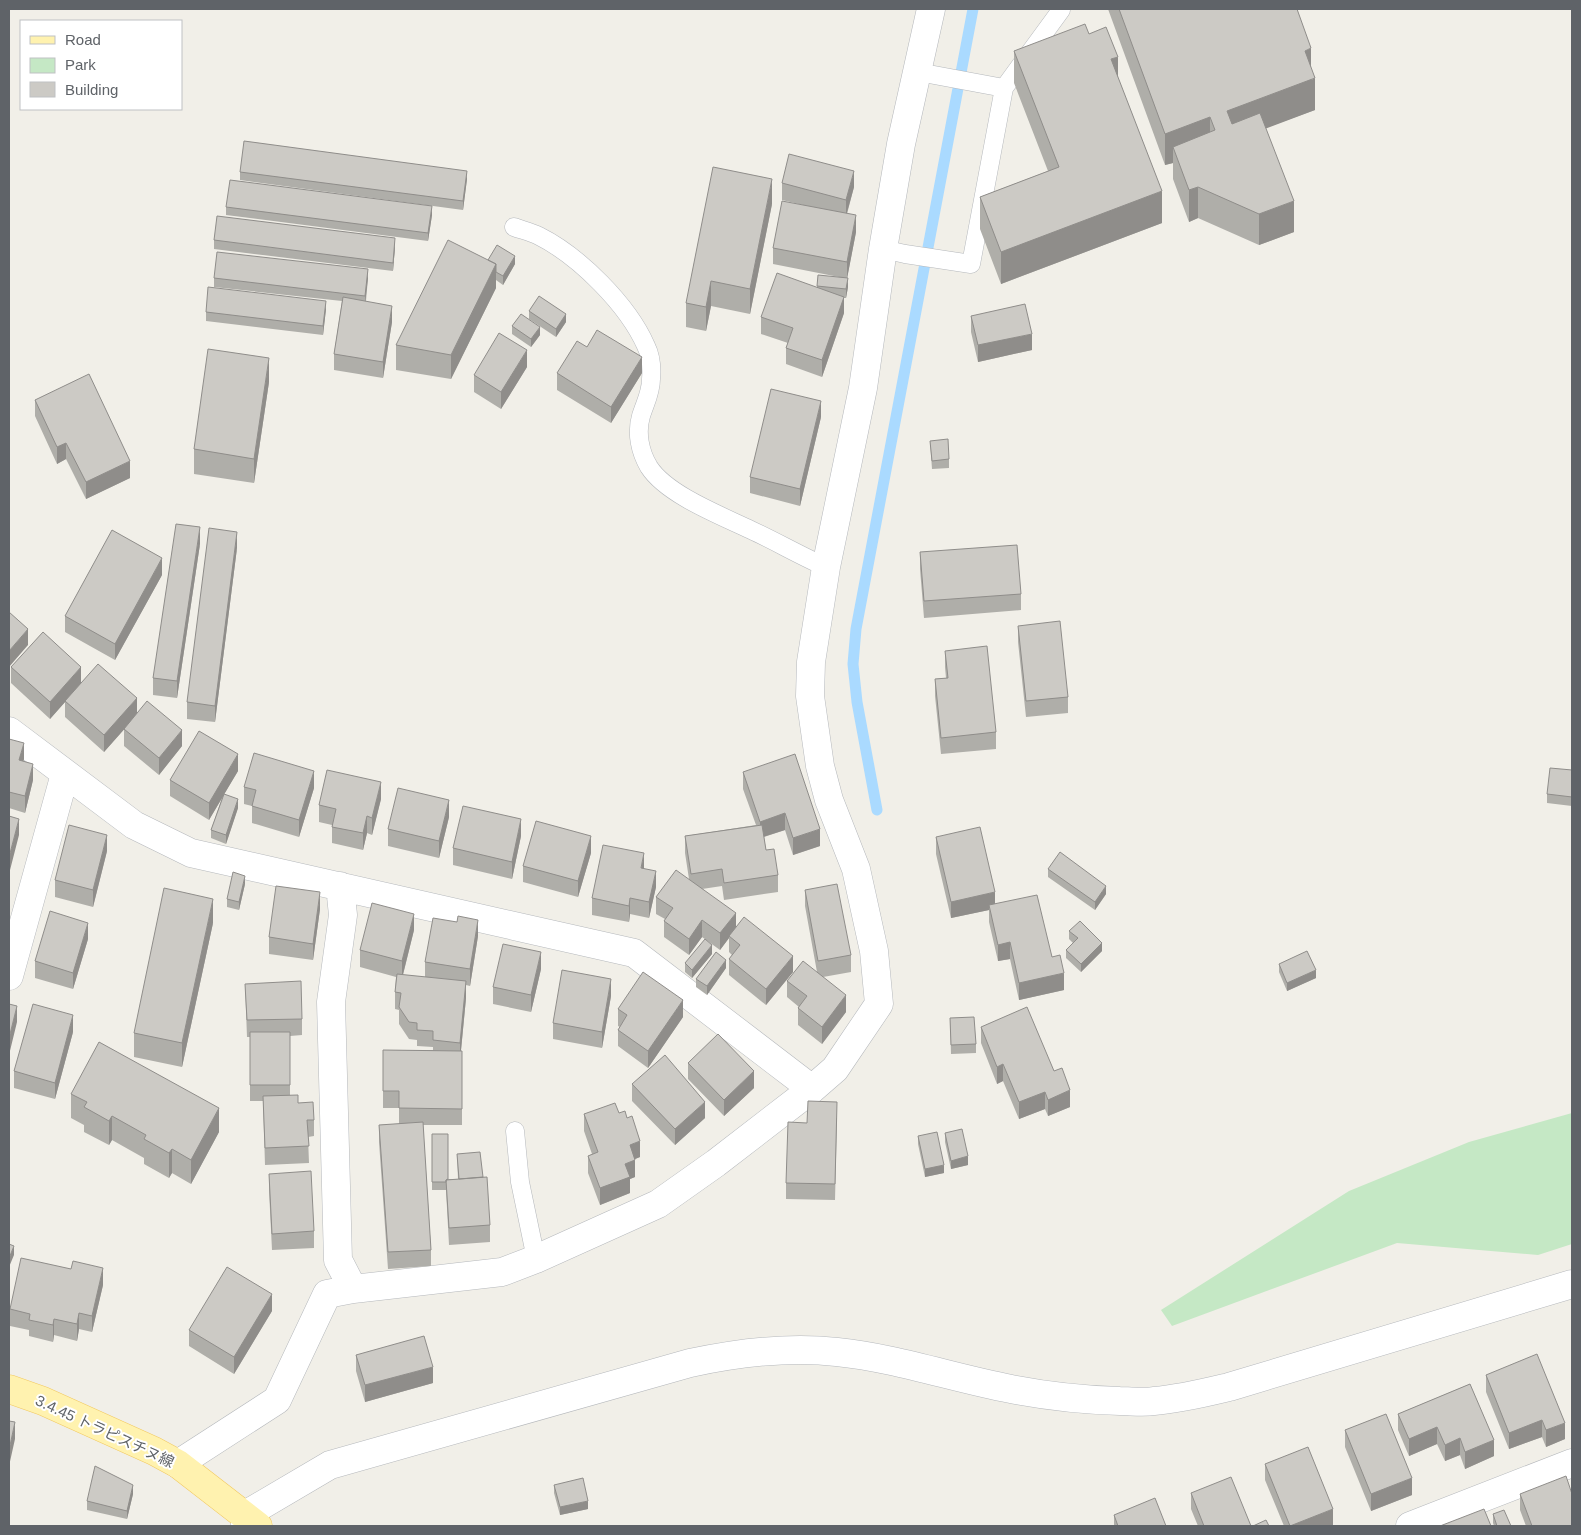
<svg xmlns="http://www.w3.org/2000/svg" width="1581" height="1535" viewBox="0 0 1581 1535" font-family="Arial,'Noto Sans JP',sans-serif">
	<rect width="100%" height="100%" fill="#f1efe8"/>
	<path fill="#c5e8c5" d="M1572 1113V1244L1538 1255 1397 1243 1172 1326 1161 1310 1349 1191 1469 1142Z"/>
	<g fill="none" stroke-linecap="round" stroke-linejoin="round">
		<path stroke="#aadaff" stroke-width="11" d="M877 810 857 702 853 664 856 629 973 9"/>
		<g stroke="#b5b8bc" stroke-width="19">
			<path id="service" d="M918 72 1004 88
				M514 227C522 230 531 232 539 236 579 256 628 305 646 346 651 356 652 368 651 379 651 393 645 403 641 416 636 433 640 452 649 467 667 495 722 516 751 530 777 542 801 556 826 567
				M883 249 905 254 971 264 1004 88 1061 10
				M515 1131 520 1182 536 1259"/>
		</g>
		<g stroke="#b5b8bc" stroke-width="29">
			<path id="minor" d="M9 731 134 825 191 853 634 953 812 1089
				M340 886 343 915 331 1002 338 1260 353 1289
				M9 976 65 774
				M178 1464 277 1400 327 1294 353 1289 502 1272 536 1259 658 1204 716 1163 812 1089 835 1069 879 1004 874 951 856 869 829 800 820 766 810 696 811 662 826 567 863 388 883 249 901 144 931 9
				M1410 1526 1572 1463"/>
		</g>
		<g stroke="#b5b8bc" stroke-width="29">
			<path id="tertiary" d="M245 1526V1515L330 1465 690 1363C737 1353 787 1346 837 1352 896 1358 953 1378 1011 1389 1047 1396 1084 1400 1120 1401 1131 1401 1143 1403 1154 1401 1180 1399 1204 1393 1229 1387L1572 1284"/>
		</g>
		<g stroke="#f2c960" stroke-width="29">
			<path id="primary" d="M9 1389 43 1401 154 1451 178 1464 258 1526"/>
		</g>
		<use href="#service" stroke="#fff" stroke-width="18"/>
		<use href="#minor" stroke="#fff" stroke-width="28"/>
		<use href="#tertiary" stroke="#fff" stroke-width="28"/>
		<use href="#primary" stroke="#fff2af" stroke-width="28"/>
	</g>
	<path fill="#afaea9" d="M1108 9H1297L1311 70 1315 110 1265 128 1294 232 1259 245 1198 218 1189 222 1173 179V163L1165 165Z
		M1089 34 1118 78 1162 223 1001 284 980 229V197L1048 171 1014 83V51Z
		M240 172 467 179 463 210 240 180Z
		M782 183 854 187 847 214 856 232 847 278 848 287 846 298H844V313L822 377 786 364V348L788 343 761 334V317L817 287V286L839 277 773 264V248L803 205 782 200Z
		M772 204 750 314 711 306 706 331 686 327V303Z
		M226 207 432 215 428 241 226 215Z
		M214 240 395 247 393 271 214 249Z
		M488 260 515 264 503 285 496 280V288L451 379 396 370V345Z
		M214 278H368L366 301 392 322 383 378 334 370V354L342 301 214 287Z
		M326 309 323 335 206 321V312Z
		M529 311 566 322 556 337 529 319Z
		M971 316 1032 350 978 362 971 332Z
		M512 326 540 335 531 347 512 334Z
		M587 347 642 373 611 423 557 390V373Z
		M527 367 501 409 474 392V375Z
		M269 382 254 483 194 474V449Z
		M35 400 130 478 86 499 66 459 57 464 35 416Z
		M821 417 800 506 750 493V477Z
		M930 441 949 459V468L932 469Z
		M200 544 177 698 153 695V678Z
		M237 548 215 722 187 719V702Z
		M920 552 1021 594V610L924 618 920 569Z
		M162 575 115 660 65 632V616Z
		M1018 626 1068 697V713L1026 717 1018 642Z
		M945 651 996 732V749L941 754 935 696V679L946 678 945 667Z
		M11 667 81 682 137 713 182 746 159 775 124 746V729L104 752 65 717V702L50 719 11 683Z
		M9 739 24 759 23 761 33 780 25 813 9 808Z
		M1572 770V806L1547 803V794Z
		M238 771 224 794 238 808 226 844 211 838V830L222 798 209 820 170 796V780Z
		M743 772 820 846 793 855 785 830 764 837 766 850 778 875V892L724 900 722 886 702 889 736 928 793 972 766 1005 729 975V959L732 955 729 952V938L720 950 702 937 689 955 664 937V921L665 919 656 914V897L689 879 685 853V836L756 825 743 789Z
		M244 787 314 788 299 837 252 823V806L244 804Z
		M381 799 372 835 367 833 363 850 332 843V825L319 822V805Z
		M449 817 439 858 388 846V829Z
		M521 836 512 879 453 865V848Z
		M936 837 995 904 1052 957 1064 990 1019 1000 1010 959 998 961 989 922V910L951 918 936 854Z
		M107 851 93 907 55 897V880Z
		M591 853 578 897 523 882V866Z
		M644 868 656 887 649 918 630 914 629 922 592 915V898Z
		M1048 869 1106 894 1095 910 1048 877Z
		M245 884 239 910 227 907V899Z
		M805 890 851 955V972L823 977 846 1012 822 1044 798 1025V1008L799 1007 787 997V981L817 972 805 906Z
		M320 909 313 960 269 954V937Z
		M213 923 182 1067 134 1057V1033Z
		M414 930 403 975 425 977V962L478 936 470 986 466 985V998L461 1051H462V1125H423L431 1250V1266L388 1269 379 1142V1125L399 1124V1108H383V1050H433V1047L417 1046V1040L409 1039 399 1024V1010L395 1009V992L396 977 360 967V950Z
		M1069 931 1102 951 1081 972 1066 958V950L1073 943 1069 939Z
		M88 939 73 989 35 978V961Z
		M712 954 692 978 685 972V963Z
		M1279 964 1316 978 1287 991 1279 972Z
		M726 968 707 995 696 987V979Z
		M541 969 531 1012 493 1004V987Z
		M245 984 302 1019V1035L290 1036V1095L314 1120V1136L308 1137 309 1163 265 1165 263 1101H250V1037H247Z
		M611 996 602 1048 553 1039V1023Z
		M618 1009 683 1017 648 1068 618 1046V1030L620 1027 618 1026Z
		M950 1018 976 1044V1053L951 1054Z
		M981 1027 1054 1071 1070 1107 1048 1116 1045 1109 1019 1119 1003 1081 997 1084 981 1043Z
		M73 1032 55 1099 14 1088V1071Z
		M688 1063 754 1088 724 1116 688 1079Z
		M632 1084 705 1118 675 1145 632 1101Z
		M71 1094 219 1132 191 1184 172 1173 169 1178 144 1164V1158L112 1140 109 1145 84 1132V1125L71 1118Z
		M619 1113 640 1157 635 1159V1177L630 1179V1193L600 1205 588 1173V1156L592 1154 584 1131V1114Z
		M837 1118 835 1200 786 1199V1183L807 1123Z
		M945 1133 968 1165 951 1169 945 1142Z
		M432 1134 448 1179H458L457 1154 483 1177 490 1225V1242L449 1245 446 1190H432Z
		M918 1136 944 1173 925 1177 918 1144Z
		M269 1174 314 1231V1248L272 1250 269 1190Z
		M103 1285 92 1332 79 1329 77 1341 54 1335 53 1342 29 1336V1330L10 1326V1309Z
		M272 1311 234 1374 189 1346V1330Z
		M356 1355 433 1383 365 1402 356 1371Z
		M1486 1375 1565 1439 1546 1447 1542 1437 1509 1449 1486 1392Z
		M1470 1384 1494 1456 1465 1469 1460 1455 1445 1461 1437 1444 1409 1456 1398 1430V1414Z
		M1345 1430 1412 1495 1371 1511 1345 1447Z
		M1265 1464 1333 1525 1330 1526H1284L1265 1480Z
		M554 1485 588 1509 560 1515 554 1493Z
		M1191 1493 1251 1526H1198L1191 1509Z
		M133 1494 127 1519 87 1510V1501Z
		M1520 1494 1572 1526H1526L1520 1510Z
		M1493 1514 1511 1526H1494L1493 1523Z
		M1114 1515 1166 1526H1114Z"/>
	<path fill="#8f8d8a" d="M1311 48V80L1315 78V110L1227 143V111L1305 51Z
		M1118 57V88L1111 59Z
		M1210 117V149L1173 147V163L1165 165V134Z
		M467 171V179L463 210V201Z
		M854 171V187L846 216V200Z
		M772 179V204L750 314V289Z
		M1198 187V218L1189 222V190Z
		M1162 191V223L1001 284V252Z
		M1294 201V232L1259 245V214Z
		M432 206V215L428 241V233Z
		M856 215V232L847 279V262Z
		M395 238V247L393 271V263Z
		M515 256V264L503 285V276Z
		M496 264V288L451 379V355Z
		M368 269V278L365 304V296Z
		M848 278V287L846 298V289Z
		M711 281V306L706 331V307Z
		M844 297V313L822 377V360Z
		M326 301V309L323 335V326Z
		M392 306V322L383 378V362Z
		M566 314V322L556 337V329Z
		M540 327V335L531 347V339Z
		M1032 334V350L978 362V345Z
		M527 350V367L501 409V392Z
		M642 357V373L611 423V407Z
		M269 358V382L254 483V459Z
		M821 401V417L800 506V489Z
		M66 443V459L57 464V447Z
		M130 461V478L86 499V482Z
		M200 527V544L177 698V681Z
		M237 532V548L215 722V706Z
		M162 558V575L115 660V644Z
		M28 629V645L9 667V651Z
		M81 667V684L50 719V702Z
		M137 698V715L104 752V735Z
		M182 730V746L159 775V758Z
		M24 743V759L19 777V760Z
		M238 754V771L209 820V803Z
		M33 764V780L25 813V796Z
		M314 771V788L299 837V820Z
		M381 782V799L372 835V818Z
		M238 799V808L226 844V835Z
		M449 800V817L439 858V841Z
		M785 813V830L760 838V822Z
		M367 816V833L363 850V833Z
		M19 819V835L9 874V857Z
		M521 819V836L512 879V862Z
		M820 829V846L793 855V838Z
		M107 835V851L93 907V890Z
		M591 836V853L578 897V881Z
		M644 853V870L641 868Z
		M656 871V887L649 918V902Z
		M245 876V884L239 910V902Z
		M1106 886V894L1095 910V902Z
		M320 892V909L313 960V944Z
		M995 892V908L989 905V910L951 918V902Z
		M630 898V914L629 922V906Z
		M213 899V923L182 1067V1043Z
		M736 913V929L729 936V938L720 950V933Z
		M414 914V930L402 978V961Z
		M478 920V936L470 986V969Z
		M702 920V937L689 955V939Z
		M88 923V939L73 989V973Z
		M1010 942V959L998 961V945Z
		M1102 943V951L1081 972V964Z
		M712 945V954L692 978V970Z
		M541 952V969L531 1012V995Z
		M793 956V972L766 1005V989Z
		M726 960V968L707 995V986Z
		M1316 970V978L1287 991V983Z
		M1064 973V990L1019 1000V983Z
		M611 979V996L602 1048V1032Z
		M466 981V998L460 1060V1043Z
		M846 995V1012L822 1044V1027Z
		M683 1000V1017L648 1068V1051Z
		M17 1006V1022L9 1055V1038Z
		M73 1015V1032L55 1099V1083Z
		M1003 1064V1081L997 1084V1067Z
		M754 1071V1088L724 1116V1100Z
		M1070 1090V1107L1048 1116V1100Z
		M1045 1092V1109L1019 1119V1102Z
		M705 1102V1118L675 1145V1129Z
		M10 1108V1124L9 1129V1112Z
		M219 1108V1132L191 1184V1160Z
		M112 1116V1140L109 1145V1121Z
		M640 1141V1157L630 1161V1145Z
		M172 1149V1173L169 1178V1153Z
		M968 1156V1165L951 1169V1161Z
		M635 1160V1177L630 1179V1193L600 1205V1188L625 1164Z
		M944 1165V1173L925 1177V1169Z
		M14 1246V1255L9 1267V1258Z
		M103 1268V1285L92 1332V1316Z
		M272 1294V1311L234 1374V1357Z
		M79 1313V1329L77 1341V1324Z
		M54 1319V1335L53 1342V1325Z
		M433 1367V1383L365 1402V1385Z
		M1542 1420V1437L1509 1449V1433Z
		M15 1422V1439L9 1466V1450Z
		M1565 1423V1439L1546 1447V1430Z
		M1437 1427V1444L1409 1456V1439Z
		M1460 1438V1455L1445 1461V1445Z
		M1494 1440V1456L1465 1469V1452Z
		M1412 1478V1495L1371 1511V1494Z
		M133 1485V1494L127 1519V1511Z
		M588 1501V1509L560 1515V1507Z
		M1333 1509V1525L1330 1526H1290Z"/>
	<path fill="#cccac5" stroke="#8f8d8a" d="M1119 9H1297L1311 48 1305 51 1315 78 1227 111 1232 124 1260 113 1294 201 1259 214 1198 187 1189 190 1173 147 1215 130 1210 117 1165 134Z
		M1085 24 1089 34 1106 27 1118 57 1111 59 1162 191 1001 252 980 197 1059 167 1014 51Z
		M244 141 467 171 463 201 240 172Z
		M789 154 854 171 846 200 782 183Z
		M713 167 772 179 750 289 711 281 706 307 686 303Z
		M230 180 432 206 428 233 226 207Z
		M782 201 856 215 847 262 773 248Z
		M217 216 395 238 393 263 214 240Z
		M448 240 496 264 451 355 396 345Z
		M497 245 515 256 503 276 496 272V264L488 260Z
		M217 252 368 269 365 296 214 278Z
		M777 273 844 297 822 360 786 348 793 328 761 317Z
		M818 275 848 278 846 289 817 286Z
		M208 287 326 301 323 326 206 312Z
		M539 296 566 314 556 329 529 311Z
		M343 297 392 306 383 362 334 354Z
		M1025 304 1032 334 978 345 971 316Z
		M521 314 540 327 531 339 512 326Z
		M597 330 642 357 611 407 557 373 577 341 587 347Z
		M499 333 527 350 501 392 474 375Z
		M208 349 269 358 254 459 194 449Z
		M89 374 130 461 86 482 66 443 57 447 35 400Z
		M771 389 821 401 800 489 750 477Z
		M948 439 949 459 932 461 930 441Z
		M176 524 200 527 177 681 153 678Z
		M209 528 237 532 215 706 187 702Z
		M112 530 162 558 115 644 65 616Z
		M1017 545 1021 594 924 601 920 552Z
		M9 612 28 629 9 651Z
		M1060 621 1068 697 1026 701 1018 626Z
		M43 632 81 667 50 702 11 667Z
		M987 646 996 732 941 738 935 679 948 678 945 651Z
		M98 664 137 698 104 735 65 701Z
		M147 701 182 730 159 758 124 729Z
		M199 731 238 754 209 803 170 780Z
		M9 739 24 743 19 760 33 764 25 796 9 792Z
		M254 753 314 771 299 820 252 806 256 790 244 787Z
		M795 754 820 829 793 838 785 813 760 822 743 772Z
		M1550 768 1572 770V797L1547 794Z
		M327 770 381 782 372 818 367 816 363 833 332 827 336 809 319 805Z
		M398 788 449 800 439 841 388 829Z
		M224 794 238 799 226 835 211 830Z
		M463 806 521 819 512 862 453 848Z
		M9 816 19 819 9 857Z
		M536 821 591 836 578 881 523 866Z
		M69 825 107 835 93 890 55 880Z
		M762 825 766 850 774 849 778 875 724 883 722 869 691 874 685 836Z
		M980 827 995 892 951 902 936 837Z
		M603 845 644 853 641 868 656 871 649 902 630 898 629 906 592 898Z
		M1060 852 1106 886 1095 902 1048 869Z
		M676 870 736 913 720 933 702 920 689 939 664 921 673 908 656 897Z
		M233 872 245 876 239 902 227 899Z
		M837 884 851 955 818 961 805 890Z
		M276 886 320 892 313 944 269 937Z
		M164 888 213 899 182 1043 134 1033Z
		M1037 895 1052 957 1060 955 1064 973 1019 983 1010 942 998 945 989 905Z
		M372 903 414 914 402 961 360 950Z
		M50 911 88 923 73 973 35 961Z
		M458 916 478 920 470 969 425 962 433 918 457 922Z
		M744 917 793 956 766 989 729 959 740 945 729 936Z
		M1080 921 1102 943 1081 964 1066 950 1078 938 1069 931Z
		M705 939 712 945 692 970 685 963Z
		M503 944 541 952 531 995 493 987Z
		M1307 951 1316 970 1287 983 1279 964Z
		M716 952 726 960 707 986 696 979Z
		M803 961 846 995 822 1027 798 1008 807 996 787 981Z
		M562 970 611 979 602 1032 553 1023Z
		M643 972 683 1000 648 1051 618 1030 627 1015 618 1009Z
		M397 974 466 981 460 1043 433 1040V1031L417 1030V1023L409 1022 399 1007 401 993 395 992Z
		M301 981 302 1019 247 1020 245 984Z
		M9 1004 17 1006 9 1038Z
		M33 1004 73 1015 55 1083 14 1071Z
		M1027 1007 1054 1071 1062 1068 1070 1090 1048 1100 1045 1092 1019 1102 1003 1064 997 1067 981 1027Z
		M974 1017 976 1044 951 1045 950 1018Z
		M250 1032H290V1085H250Z
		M718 1034 754 1071 724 1100 688 1063Z
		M99 1042 219 1108 191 1160 172 1149 169 1153 144 1139 146 1135 112 1116 109 1121 84 1107 87 1102 71 1094Z
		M383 1050 462 1051V1109L399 1108V1091H383Z
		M665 1055 705 1102 675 1129 632 1084Z
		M298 1095V1103L313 1102 314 1120H307L309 1146 265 1148 263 1096Z
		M808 1101 837 1102 835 1184 786 1183 788 1122 807 1123Z
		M615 1103 619 1113 625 1111 627 1118 632 1116 640 1141 630 1145 635 1160 625 1164 630 1177 600 1188 588 1156 598 1152 584 1114Z
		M423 1122 431 1250 388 1252 379 1125Z
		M962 1129 968 1156 951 1161 945 1133Z
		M937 1132 944 1165 925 1169 918 1136Z
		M432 1134H448V1179L446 1180V1182H432Z
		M480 1152 483 1177 459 1179 457 1154Z
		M311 1171 314 1231 272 1234 269 1174Z
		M487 1177 490 1225 449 1228 446 1180Z
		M9 1244 14 1246 9 1258Z
		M21 1258 71 1269 73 1261 103 1268 92 1316 79 1313 77 1324 54 1319 53 1325 29 1320 30 1314 10 1309Z
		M227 1267 272 1294 234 1357 189 1330Z
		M424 1336 433 1367 365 1385 356 1355Z
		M1537 1354 1565 1423 1546 1430 1542 1420 1509 1433 1486 1375Z
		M1470 1384 1494 1440 1465 1452 1460 1438 1445 1445 1437 1427 1409 1439 1398 1414Z
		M1386 1414 1412 1478 1371 1494 1345 1430Z
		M9 1421 15 1422 9 1450Z
		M1308 1447 1333 1509 1290 1526 1265 1464Z
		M95 1466 133 1485 127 1511 87 1501Z
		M1566 1476 1572 1494V1526H1532L1520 1494Z
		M1231 1477 1251 1526H1204L1191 1493Z
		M583 1478 588 1501 560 1507 554 1485Z
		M1155 1498 1166 1526H1118L1114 1515Z
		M1484 1509 1491 1526H1440Z
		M1504 1510 1511 1526H1497L1493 1514Z
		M1266 1520 1269 1526H1253Z"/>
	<g text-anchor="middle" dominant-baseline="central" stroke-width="4" stroke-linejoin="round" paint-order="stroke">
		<g font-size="15" fill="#5f6368" stroke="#fff">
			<text transform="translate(105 1431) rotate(25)">3.4.45 トラピスチヌ線</text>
		</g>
	</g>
	<rect width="1581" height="1535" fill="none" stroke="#5f6368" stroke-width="20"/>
	<rect x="20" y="20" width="162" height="90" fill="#ffffff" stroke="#bfc1c3"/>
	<rect x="30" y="36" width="25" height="8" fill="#fff2af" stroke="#bfc1c3"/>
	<text x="65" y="45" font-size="15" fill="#5f6368">Road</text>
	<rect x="30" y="58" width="25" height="15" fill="#c5e8c5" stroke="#bfc1c3"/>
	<text x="65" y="70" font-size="15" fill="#5f6368">Park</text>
	<rect x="30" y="82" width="25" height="15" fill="#cccac5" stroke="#bfc1c3"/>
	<text x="65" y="95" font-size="15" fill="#5f6368">Building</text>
</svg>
